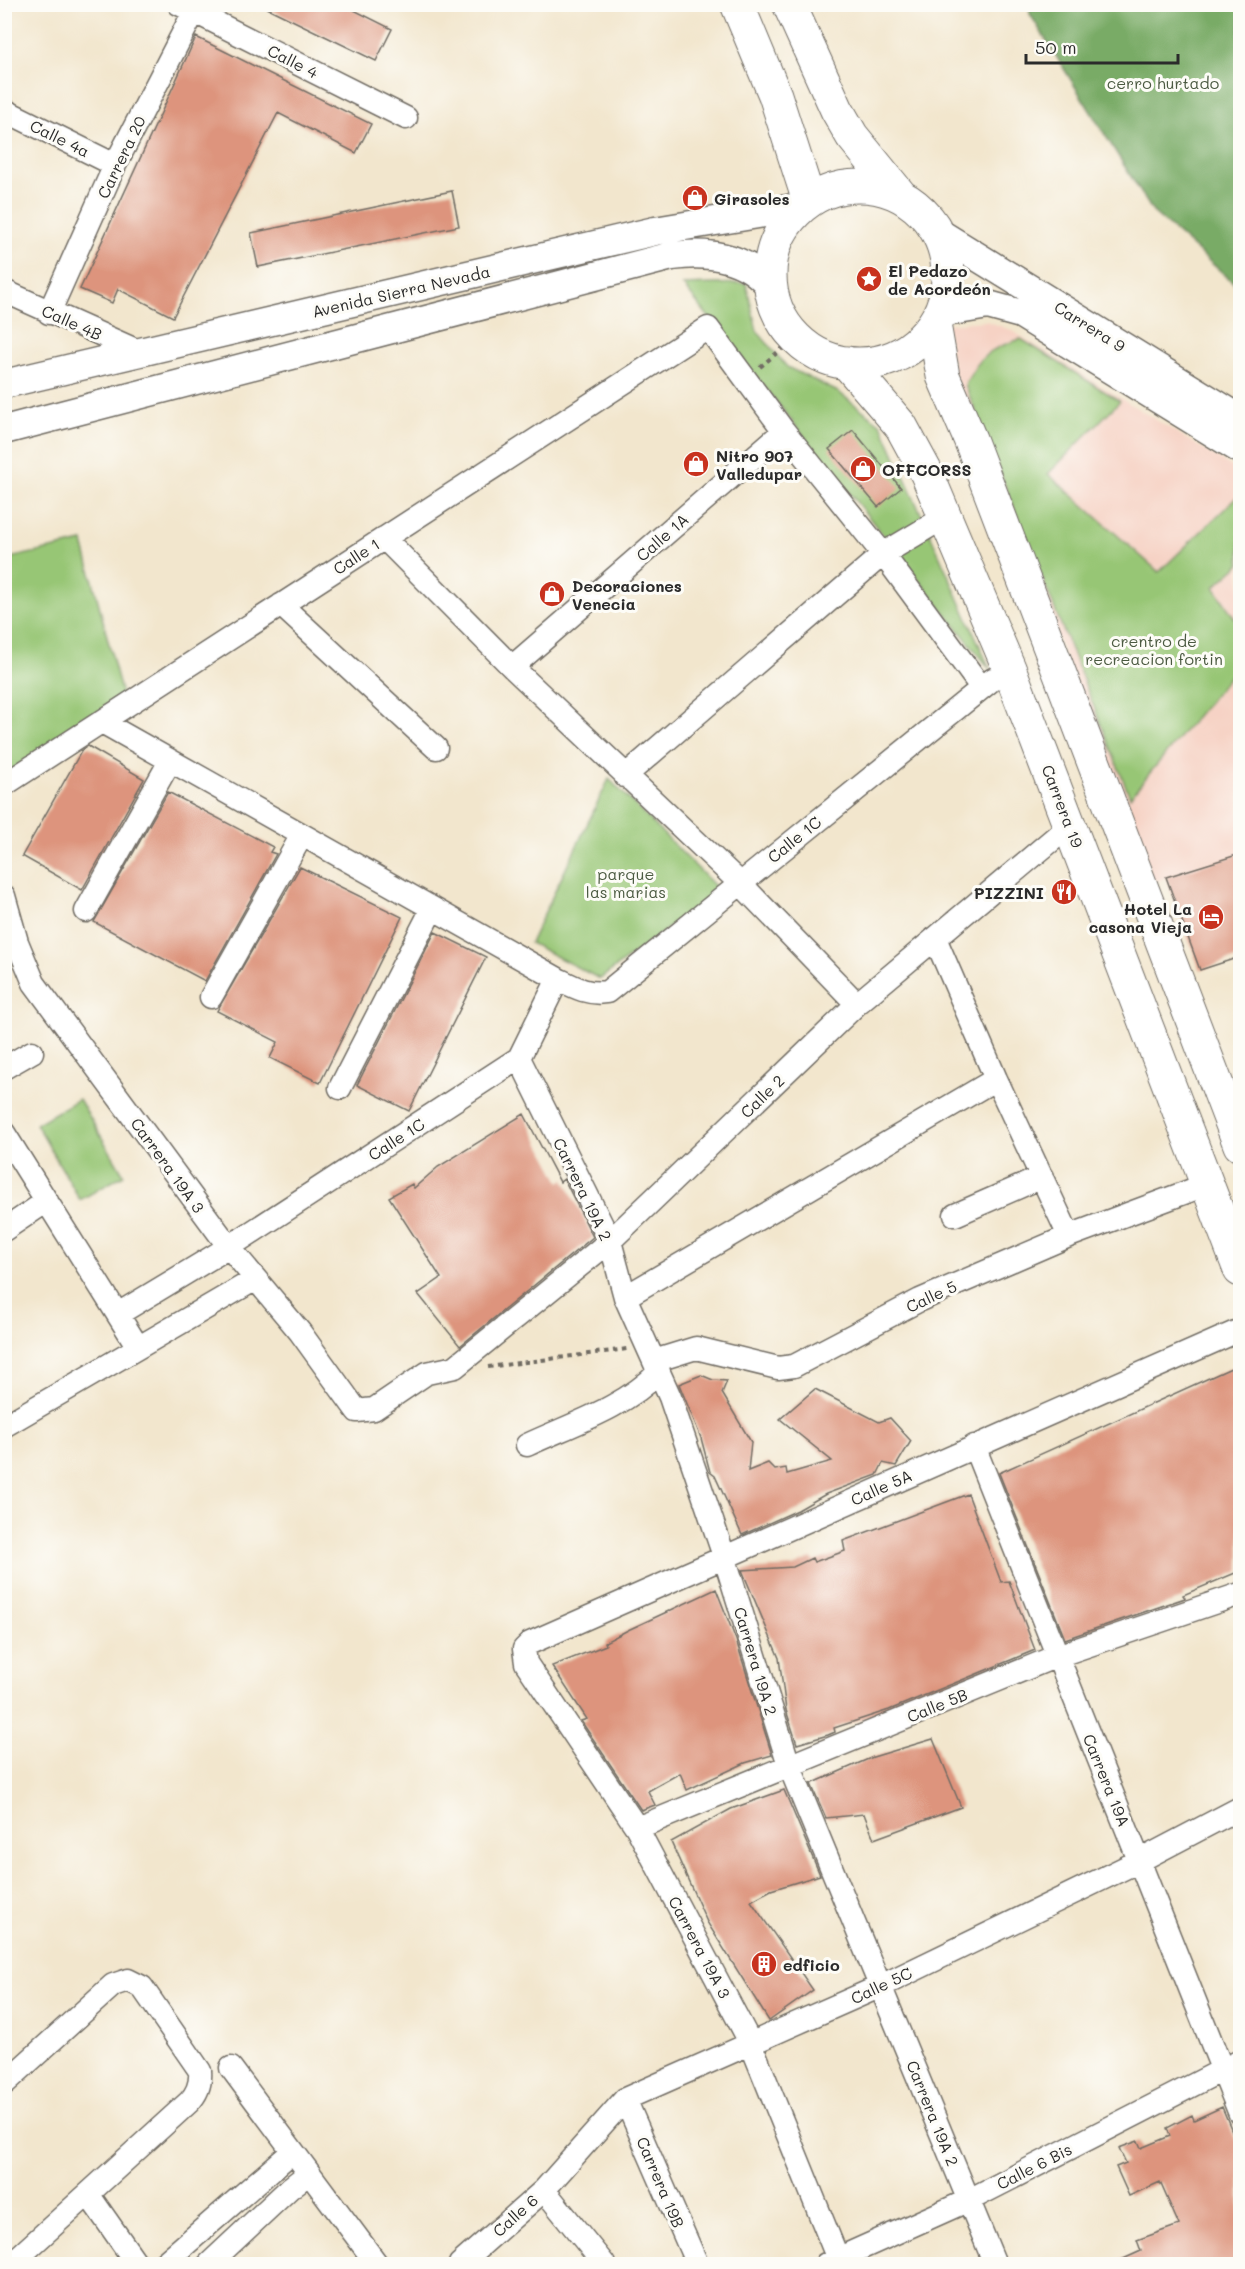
<svg xmlns="http://www.w3.org/2000/svg" width="1245" height="2269" viewBox="0 0 1245 2269" font-family="Mali,sans-serif">
	<rect width="100%" height="100%" fill="#fdfcf7"/>
	<filter id="ink" filterUnits="userSpaceOnUse"><feTurbulence type="fractalNoise" baseFrequency=".0167" numOctaves="2"/><feDisplacementMap in="SourceGraphic" scale="12" xChannelSelector="R" yChannelSelector="G"/><feConvolveMatrix kernelMatrix="1 2 1 2 8 2 1 2 1" color-interpolation-filters="sRGB"/></filter>
	<filter id="wash" filterUnits="userSpaceOnUse"><feTurbulence type="fractalNoise" baseFrequency=".008" numOctaves="4" result="noise"/><feDisplacementMap in="SourceGraphic" scale="24" xChannelSelector="R" yChannelSelector="G"/><feGaussianBlur stdDeviation="1.35" result="paint"/><feColorMatrix in="noise" values="0 0 0 0 0 0 0 0 0 0 0 0 0 0 0 0 0 1.4 0 .05"/><feComposite in="paint" operator="in"/></filter>
	<g filter="url(#wash)">
		<rect width="100%" height="100%" fill="#f2e6cd"/>
		<path fill="#f6d2c4" d="M986 321 1011 330 1240 472V854L1153 882 954 373 946 324Z"/>
		<path fill="#97c675" stroke="#617850" stroke-width="1.5" d="M746 283 757 331 787 367 838 392 881 424 990 669 683 285Z
			M1021 339 1120 401 1048 474 1159 572 1240 494V564L1214 587 1240 626V664L1130 797 965 385C979 356 990 348 1021 339Z
			M83 542 123 699 5 776V559Z
			M609 779 719 890 600 979 530 943Z
			M79 1099 124 1175 80 1200 36 1124Z"/>
		<path fill="#79ab66" stroke="#526b48" stroke-width="1.5" d="M1029 5H1240V288L1153 212 1030 14Z"/>
		<g id="blocks">
			<path fill="#dd947d" d="M259 4H342L392 29 376 61Z
				M196 37 371 124 356 153 278 113 173 317 118 289 112 303 80 289Z
				M452 191 459 226 258 267 251 233Z
				M853 430 901 488 878 507 829 449Z
				M88 746 144 779 82 890 22 856 82 750Z
				M168 792 273 847 270 852 276 854 205 981 94 922Z
				M1240 854V957L1200 970 1166 877Z
				M300 867 402 917 320 1083 270 1058 278 1042 217 1011Z
				M435 932 486 957 409 1111 357 1085Z
				M524 1114 560 1182 564 1179 593 1237 460 1346 418 1294 441 1278 389 1197 412 1184 414 1188 438 1167Z
				M1240 1364V1571L1183 1595 1185 1598 1065 1639 999 1473Z
				M701 1375 713 1380 727 1381 722 1393 751 1442 748 1471 768 1463 775 1470 786 1468 787 1474 832 1461 780 1419 815 1389 879 1422 890 1418 911 1441 896 1466 883 1463 877 1475 826 1494 798 1510 742 1535 715 1476 710 1472 701 1438 679 1384Z
				M968 1494 1001 1582 1009 1581 1035 1650 889 1710 834 1728 835 1732 828 1735 797 1744 786 1710 779 1658 742 1570 793 1567 812 1558 814 1562 845 1551 843 1541Z
				M716 1589 736 1640 772 1755 745 1763 687 1790 680 1773 648 1791 655 1805 641 1810 581 1721 587 1719 552 1666 606 1645 605 1642 628 1630Z
				M933 1739 961 1807 874 1839 864 1814 826 1818 811 1784 873 1757Z
				M784 1790 820 1875 771 1890 751 1901 813 1990 769 2021 707 1922 671 1842 731 1809Z
				M1222 2107 1240 2150V2265H1110L1141 2251 1137 2240 1179 2225 1160 2182 1129 2196 1116 2167 1126 2163 1119 2148 1138 2141 1141 2148 1170 2136 1167 2128 1192 2115 1194 2120Z"/>
		</g>
	</g>
	<g filter="url(#ink)">
		<use href="#blocks" fill-opacity="0" stroke="#716c64" stroke-width="1.5"/>
		<g fill="none" stroke-linecap="round" stroke-linejoin="round">
			<g stroke="#716c64" stroke-width="25">
				<path id="minor" d="M179 4 406 118
					M4 110 115 165
					M4 291 140 352
					M49 313 115 165 198 4
					M384 538 512 667 740 883 857 1004
					M281 605 436 748
					M512 667 784 431
					M102 722 558 979C574 987 588 995 607 992L993 679
					M625 776 883 554 945 517
					M4 785 708 328 784 431 883 554 981 687
					M4 896 17 942 34 983 229 1247 300 1332 357 1411 374 1409 427 1373 455 1367 610 1241 857 1004 1070 825
					M86 911 170 761
					M935 938 996 1079 1069 1236
					M211 997 302 835
					M519 1058 610 1241 625 1297 670 1397 724 1556 789 1765 995 2264
					M4 1068 32 1052
					M340 1088 432 909
					M4 1133 138 1347
					M955 1215 1042 1177
					M4 1230 47 1201
					M625 1297 996 1079
					M118 1314 229 1247 519 1058 558 979
					M654 1361 696 1348 778 1368 794 1366 920 1300 1069 1236 1208 1184
					M4 1426 254 1280
					M527 1445C572 1424 624 1408 659 1372
					M974 1446 1240 2114
					M637 1828 1057 1656 1240 1594
					M231 2068 377 2264
					M4 2084 113 1985 128 1980 142 1987 200 2071C201 2083 198 2093 189 2102L11 2264
					M625 2099 697 2264
					M544 2190 604 2264
					M88 2194 137 2264
					M163 2264 292 2152
					M209 2264 290 2188 308 2174
					M460 2264 544 2190 625 2099 881 1986 1139 1861 1240 1808
					M826 2264 969 2200 1240 2061
					M840 2264 751 2044 637 1828 526 1663 524 1649 530 1643 1240 1330"/>
			</g>
			<g stroke="#716c64" stroke-width="31">
				<path id="major" d="M939 233 1240 419
					M940 313 988 305 1021 314 1240 449
					M4 384 655 231 800 207
					M4 430 672 256C710 251 746 256 771 287"/>
			</g>
			<g stroke="#716c64" stroke-width="35">
				<path id="highway" d="M737 4 775 95 809 201
					M789 4 837 110 852 136 900 195
					M770 275a89 89 0 1 1 178 0a89 89 0 1 1-178 0Z
					M934 324 943 376 970 439 1240 1145
					M847 363 901 426 927 474 1009 668 1240 1270"/>
			</g>
			<path stroke="#716c64" stroke-width="4" stroke-dasharray="4.5 4.5" stroke-linecap="butt" d="M760 367 796 337
				M488 1367 627 1349"/>
			<use href="#minor" stroke="#fff" stroke-width="22"/>
			<use href="#major" stroke="#fff" stroke-width="28"/>
			<use href="#highway" stroke="#fff" stroke-width="33"/>
		</g>
	</g>
	<defs>
		<g id="shop-disc" transform="scale(1.35)"><circle r="9.5" fill="#c8321e" stroke="#fdfcf7"/><path d="M-5-2.5h2.3a2.7 3.5 0 0 1 5.4 0H5L5.5 6h-11ZM-1.5-2.5h3a1.5 2.3 0 0 0-3 0Z" fill="#fff"/></g>
		<g id="sight-disc" transform="scale(1.35)"><circle r="9.5" fill="#c8321e" stroke="#fdfcf7"/><path d="M0-6L1.8-2.2L6-1.7L2.9 1.2L3.7 5.4L0 3.3L-3.7 5.4L-2.9 1.2L-6-1.7L-1.8-2.2Z" fill="#fff"/></g>
		<g id="restaurant-disc" transform="scale(1.35)"><circle r="9.5" fill="#c8321e" stroke="#fdfcf7"/><path d="M-5-6h1v4h1v-4h1v4h1v-4h1v5L-1.5 .5V6h-2V.5L-5-1ZM5-6V6H3V1.5H1.5Q1.5-4 5-6Z" fill="#fff"/></g>
		<g id="hotel-disc" transform="scale(1.35)"><circle r="9.5" fill="#c8321e" stroke="#fdfcf7"/><path d="M-6-4.5h1.5V1H6V5H4.5V3h-9V5H-6ZM-4 0a1.8 1.8 0 1 1 3.6 0ZM.5 0V-2.5h3Q6-2.5 6 0Z" fill="#fff"/></g>
		<g id="building-disc" transform="scale(1.35)"><circle r="9.5" fill="#c8321e" stroke="#fdfcf7"/><path d="M-4-6H4V6H1V3H-1V6H-4ZM-2.5-4.3h1.7v1.8h-1.7ZM.8-4.3h1.7v1.8H.8ZM-2.5-1h1.7V.8h-1.7ZM.8-1h1.7V.8H.8Z" fill="#fff"/></g>
	</defs>
	<g fill-rule="evenodd">
		<use href="#shop-disc" x="695" y="198"/>
		<use href="#sight-disc" x="869" y="279"/>
		<use href="#shop-disc" x="696" y="464"/>
		<use href="#shop-disc" x="863" y="469"/>
		<use href="#shop-disc" x="552" y="594"/>
		<use href="#restaurant-disc" x="1064" y="892"/>
		<use href="#hotel-disc" x="1211" y="917"/>
		<use href="#building-disc" x="764" y="1964"/>
	</g>
	<g text-anchor="middle" dominant-baseline="central" stroke-width="6" stroke-linejoin="round" paint-order="stroke">
		<g font-size="16" fill="#2b2b2b" stroke="#fdfcf7">
			<text transform="translate(293 61) rotate(27)">Calle 4</text>
			<text transform="translate(60 138) rotate(26)">Calle 4a</text>
			<text transform="translate(121 157) rotate(-64)">Carrera 20</text>
			<text transform="translate(401 291) rotate(-13)">Avenida Sierra Nevada</text>
			<text transform="translate(72 322) rotate(24)">Calle 4B</text>
			<text transform="translate(1090 326) rotate(32)">Carrera 9</text>
			<text transform="translate(662 537) rotate(-41)">Calle 1A</text>
			<text transform="translate(356 556) rotate(-33)">Calle 1</text>
			<text transform="translate(1063 806) rotate(69)">Carrera 19</text>
			<text transform="translate(794 839) rotate(-39)">Calle 1C</text>
			<text transform="translate(762 1096) rotate(-44)">Calle 2</text>
			<text transform="translate(396 1139) rotate(-33)">Calle 1C</text>
			<text transform="translate(168 1165) rotate(54)">Carrera 19A 3</text>
			<text transform="translate(583 1189) rotate(64)">Carrera 19A 2</text>
			<text transform="translate(931 1296) rotate(-25)">Calle 5</text>
			<text transform="translate(881 1487) rotate(-24)">Calle 5A</text>
			<text transform="translate(756 1661) rotate(73)">Carrera 19A 2</text>
			<text transform="translate(937 1705) rotate(-22)">Calle 5B</text>
			<text transform="translate(1107 1780) rotate(68)">Carrera 19A</text>
			<text transform="translate(700 1947) rotate(62)">Carrera 19A 3</text>
			<text transform="translate(881 1985) rotate(-25)">Calle 5C</text>
			<text transform="translate(933 2113) rotate(68)">Carrera 19A 2</text>
			<text transform="translate(1034 2166) rotate(-27)">Calle 6 Bis</text>
			<text transform="translate(661 2182) rotate(67)">Carrera 19B</text>
			<text transform="translate(515 2215) rotate(-42)">Calle 6</text>
		</g>
		<g font-size="16" fill="#4b5a41" stroke="#fdfcf7">
			<text x="1163" y="82">cerro hurtado</text>
			<text x="1154" y="640">crentro de<tspan x="1154" dy="18">recreacion fortin</tspan></text>
			<text x="626" y="873">parque<tspan x="626" dy="18">las marias</tspan></text>
		</g>
		<g font-size="16" font-weight="bold" fill="#2b2b2b" stroke="#fdfcf7" text-anchor="start">
			<text x="714" y="198">Girasoles</text>
			<text x="888" y="270">El Pedazo<tspan x="888" dy="18">de Acordeón</tspan></text>
			<text x="716" y="455">Nitro 907<tspan x="716" dy="18">Valledupar</tspan></text>
			<text x="882" y="469">OFFCORSS</text>
			<text x="572" y="585">Decoraciones<tspan x="572" dy="18">Venecia</tspan></text>
			<text x="1044" y="892" text-anchor="end">PIZZINI</text>
			<text x="1192" y="908" text-anchor="end">Hotel La<tspan x="1192" dy="18">casona Vieja</tspan></text>
			<text x="783" y="1964">edficio</text>
		</g>
	</g>
	<rect width="1245" height="2269" fill="none" stroke="#fdfcf7" stroke-width="24"/>
	<path d="M1026 54v9h152v-9" fill="none" stroke="#2b2b2b" stroke-width="3"/>
	<text x="1035" y="54" font-size="18" fill="#2b2b2b" stroke="#fdfcf7" stroke-width="4.5" paint-order="stroke">50 m</text>
</svg>
